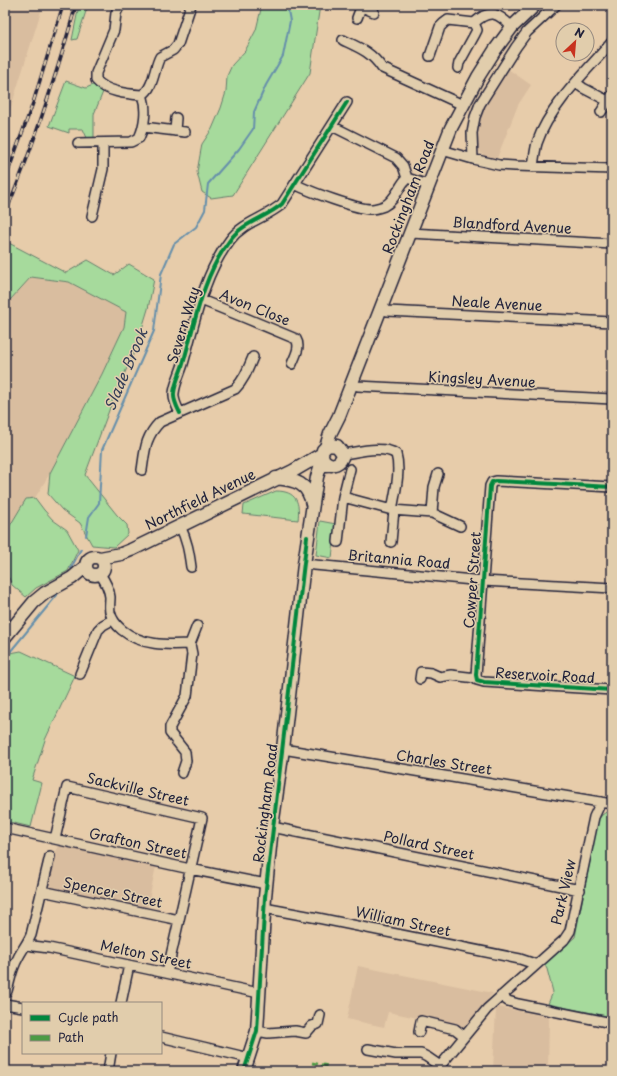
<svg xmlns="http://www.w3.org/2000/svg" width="617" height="1076" viewBox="0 0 617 1076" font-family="'Playpen Sans',sans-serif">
	<rect width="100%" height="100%" fill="#e7ccaa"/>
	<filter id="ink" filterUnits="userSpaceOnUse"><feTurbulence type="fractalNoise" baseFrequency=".025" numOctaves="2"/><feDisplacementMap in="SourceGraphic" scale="8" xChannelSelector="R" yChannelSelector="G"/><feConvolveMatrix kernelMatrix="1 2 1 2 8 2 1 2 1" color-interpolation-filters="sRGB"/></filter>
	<g filter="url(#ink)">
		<path fill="#d9bd9f" d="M5 5H43L5 126Z
			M508 69 531 85 518 105 497 158 484 156 479 151 476 141 477 123 484 105Z
			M31 277 69 282 126 312 124 327 102 374 50 473 35 498 26 499 5 534V308L10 300Z
			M58 844 156 866 147 909 47 887Z
			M358 966 493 993 463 1029 457 1026 388 1012 384 1027 347 1019Z
			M499 1007 549 1017 548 1071H493L496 1008Z"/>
		<path fill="#a6da9c" stroke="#647e6c" d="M79 5H88L77 39 72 40Z
			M260 5H320L310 73 233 195 211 198 202 192 197 172 202 144 212 129 221 108 226 92 227 76 232 65 245 51 256 30 261 9Z
			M66 81 86 88 93 85 103 92 94 114V139L87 138 83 129H69V133L49 126Z
			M5 241 66 273 88 260 114 275 129 264 154 279 148 309 136 348 114 397 85 475 117 515 127 525 128 534 114 547 92 545 80 523 62 510 48 494 50 473 102 374 124 327 126 312 69 282 31 277 10 300 5 308Z
			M276 491C297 491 300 503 298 520L243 514 244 505Z
			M35 498 44 510 53 520 67 530 78 550 68 571 36 588 26 597 12 585 9 578 5 577V534L26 499Z
			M320 521 336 524 332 558 316 555Z
			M21 651 75 676 45 740 32 780 42 783 31 827 5 821V654Z
			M609 810H612V1017L548 1004 553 992 547 969 544 964 575 937 598 820 602 815Z"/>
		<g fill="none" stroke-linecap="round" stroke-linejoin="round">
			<path stroke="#668fab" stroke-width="2" d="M86 536 89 517 99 503 102 450 154 331 161 274 174 244 196 227 205 210 208 184 239 149 253 129 254 112 266 85 283 56 290 21 287 5
				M71 568 81 549
				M5 658 57 595"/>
			<g stroke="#22223b" stroke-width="12">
				<path id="minor" d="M120 5 116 13 114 30 96 73V80C106 92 127 94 142 95
					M362 7 374 12
					M357 18 362 5
					M343 40C360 48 371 52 382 68L463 105
					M430 56 440 27 444 23 448 20 474 23
					M458 68 459 63 475 34 477 30 474 23C490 8 498 13 512 27
					M576 83 583 88 608 101
					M142 95C154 88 154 68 160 57L173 50 178 44 191 5
					M601 112 612 95
					M332 126 396 158 403 166 407 178 428 185
					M143 127 185 132
					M175 131 176 118
					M78 143 131 142 139 138C145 125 147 108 142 95
					M442 150 473 159 499 165 515 166 612 169
					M473 159 472 133 475 117 480 104 516 47 527 32 556 5
					M533 167C534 159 535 150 537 143 549 107 587 70 612 42
					M295 184C308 191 359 210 372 209 375 209 381 207 384 206 396 200 398 187 407 178
					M92 216 103 169V143
					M410 233 612 244
					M201 300 248 319 296 339C301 347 295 356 292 364
					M380 309 387 311 612 322
					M351 384 358 386 612 399
					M180 413C177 407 173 400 174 393 175 383 180 374 183 364 195 322 203 275 230 240 243 222 266 218 282 204L347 102
					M343 454C358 452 383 445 396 454 401 471 395 493 392 510
					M350 469 343 497 392 510 432 513 460 526
					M142 470C145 450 145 437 160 422L235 389C244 380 248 369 253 357
					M612 487 496 481 492 482 490 486 476 675 477 680 484 682 612 690
					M432 513 434 487 438 474
					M180 526C187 540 189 552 191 567
					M338 542 343 497
					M391 542 394 510
					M304 564 483 581 612 588
					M100 574C105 581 109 588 110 597 110 602 109 607 110 612 112 620 116 625 122 630 142 646 166 645 190 644
					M80 674 98 630 103 625 112 620
					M420 679 421 672 431 673 440 677 451 675 476 678
					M283 749 612 804
					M182 773 186 761 185 752 170 733V727L187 696 192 654 190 644 197 626
					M272 827 580 890
					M5 828 190 869 266 884
					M55 839 67 787 202 818 167 973
					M42 891 179 920
					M264 908 318 918 520 959 532 963 535 966
					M27 944 33 946 49 948 259 993
					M7 991C10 980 12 968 18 958 22 950 27 944 31 935L50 856
					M501 996 508 1001 518 1004 612 1023
					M121 1003 129 965
					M5 1004 23 1007
					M257 1031 268 1033 295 1031 306 1033 312 1026 318 1024 320 1015
					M419 1032 421 1021 455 1029 464 1036
					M161 1037 249 1058
					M368 1049 396 1054H421L427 1057 440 1066
					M108 1071 111 1053
					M436 1071 487 1009 564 940 570 931 594 817 601 802"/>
			</g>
			<g stroke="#22223b" stroke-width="15">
				<path id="major" d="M324 465C333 465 341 465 343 454L337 446 329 445 326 447
					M331 465 323 460 322 454 323 450 326 447 330 434 339 416 451 128 478 77 495 50 512 27 535 5
					M276 478C296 480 308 483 312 504
					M86 566a9 9 0 1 1 18 0a9 9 0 1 1-18 0Z
					M100 558 121 554 131 550 293 471 322 454
					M5 637 34 602 45 593 72 578 86 566
					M244 1071 257 1031 265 897 272 827 283 749 304 564 317 477 323 458"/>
			</g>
			<use href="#minor" stroke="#e1cdac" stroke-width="9"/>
			<use href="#major" stroke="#e1cdac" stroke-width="12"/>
			<g stroke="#22223b" stroke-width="3.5">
				<path id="rail" d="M5 180 33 103 63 5
					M5 214C34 146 56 76 76 5"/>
			</g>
			<use href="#rail" stroke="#e1cdac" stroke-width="2" stroke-dasharray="6" stroke-linecap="butt"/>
			<path stroke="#4d9b45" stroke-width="3" stroke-dasharray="6 3" stroke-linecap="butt" d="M312 1063 328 1066"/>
			<g stroke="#e1cdac" stroke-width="6">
				<path id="cycleway" d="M180 413C177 407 173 400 174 393 175 383 180 374 183 364 195 322 203 275 230 240 243 222 266 218 282 204L347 102
					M612 487 496 481 492 482 490 486 476 675 477 680 484 682 612 690
					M244 1071 257 1031 265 897 307 537"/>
			</g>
			<use href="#cycleway" stroke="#00873e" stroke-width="4"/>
		</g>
	</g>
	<g text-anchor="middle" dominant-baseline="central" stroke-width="3" stroke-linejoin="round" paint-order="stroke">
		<g font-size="14" fill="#22223b" stroke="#e1cdac">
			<text transform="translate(408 197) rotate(-69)">Rockingham Road</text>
			<text transform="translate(512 225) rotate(3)">Blandford Avenue</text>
			<text transform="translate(497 303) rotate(3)">Neale Avenue</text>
			<text transform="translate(255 307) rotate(22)">Avon Close</text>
			<text transform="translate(183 325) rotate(-73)">Severn Way</text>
			<text transform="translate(482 379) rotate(3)">Kingsley Avenue</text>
			<text transform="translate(200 499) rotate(-26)">Northfield Avenue</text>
			<text transform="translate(399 559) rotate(5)">Britannia Road</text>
			<text transform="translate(472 580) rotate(-86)">Cowper Street</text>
			<text transform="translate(545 675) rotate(3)">Reservoir Road</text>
			<text transform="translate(444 762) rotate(9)">Charles Street</text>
			<text transform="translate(138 789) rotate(13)">Sackville Street</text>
			<text transform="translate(265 803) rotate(-83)">Rockingham Road</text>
			<text transform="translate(138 843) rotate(12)">Grafton Street</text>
			<text transform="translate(429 845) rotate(12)">Pollard Street</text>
			<text transform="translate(113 892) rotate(12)">Spencer Street</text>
			<text transform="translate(563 892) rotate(-77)">Park View</text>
			<text transform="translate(403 921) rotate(12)">William Street</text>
			<text transform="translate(146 954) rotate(12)">Melton Street</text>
		</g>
		<g font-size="15" font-style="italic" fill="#333d57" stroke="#e1cdac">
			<text transform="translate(125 369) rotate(-67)">Slade Brook</text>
		</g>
	</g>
	<rect width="617" height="1076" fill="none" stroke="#e1cdac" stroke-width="20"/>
	<rect x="10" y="10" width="597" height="1056" fill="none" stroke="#22223b" stroke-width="1.5" filter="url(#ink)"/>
	<rect x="22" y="1002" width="140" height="52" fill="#e1cdac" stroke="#95897f"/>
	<rect x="30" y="1015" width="20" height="6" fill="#00873e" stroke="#95897f"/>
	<text x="58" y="1022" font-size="12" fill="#22223b">Cycle path</text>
	<rect x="30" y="1035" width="20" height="6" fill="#4d9b45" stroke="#95897f"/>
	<text x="58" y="1042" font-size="12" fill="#22223b">Path</text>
	<g transform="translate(575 42) rotate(26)"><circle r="19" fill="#e1cdac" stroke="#95897f"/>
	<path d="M0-3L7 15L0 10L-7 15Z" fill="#c8321e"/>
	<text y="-6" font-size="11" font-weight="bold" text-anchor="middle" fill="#22223b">N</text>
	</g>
</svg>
